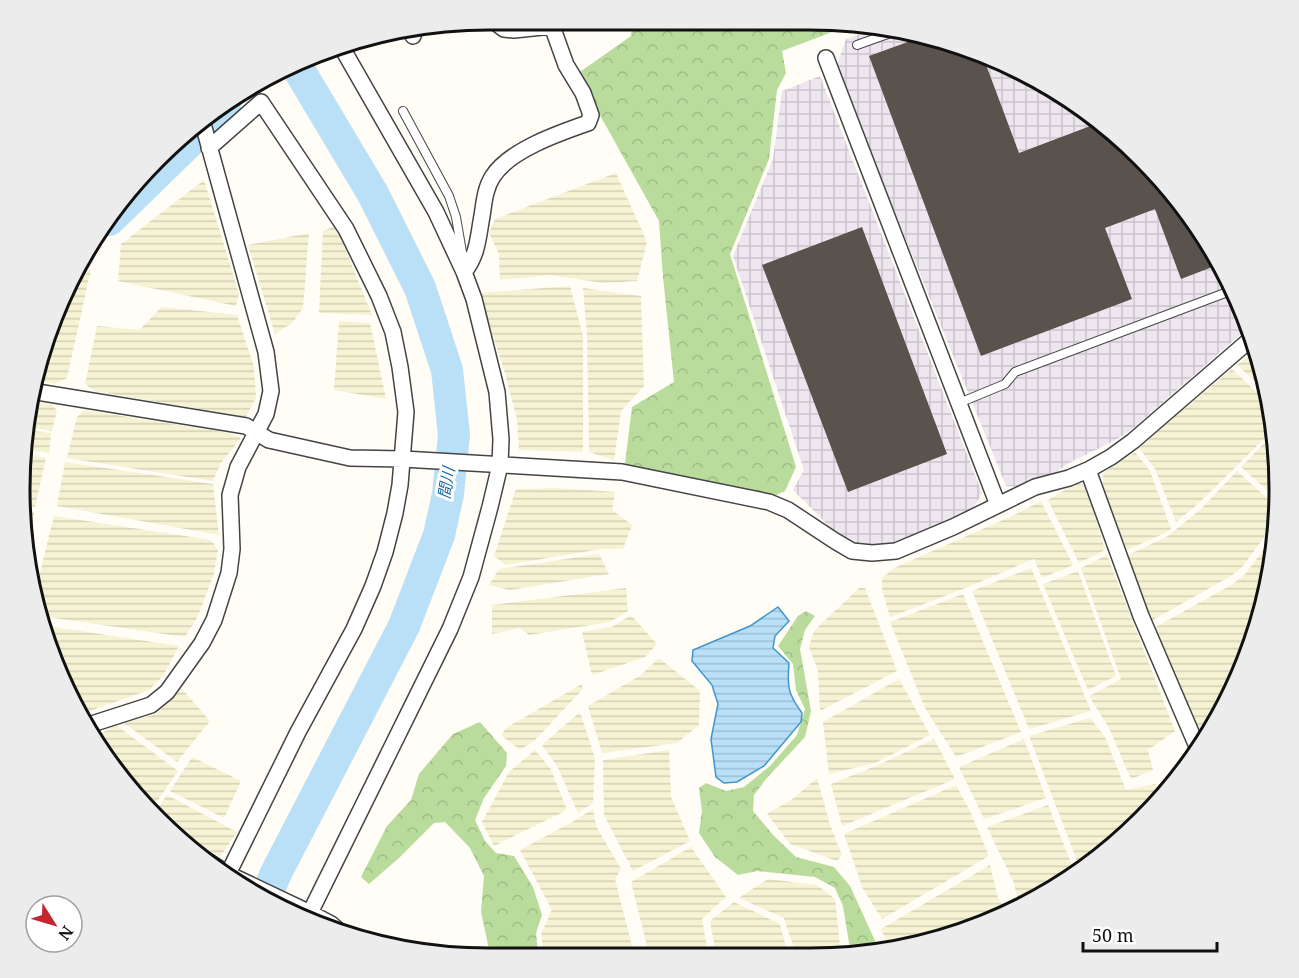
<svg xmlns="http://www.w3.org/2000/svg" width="1299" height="978" viewBox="0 0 1299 978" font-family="'Noto Serif','Noto Sans JP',serif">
	<defs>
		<pattern id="industrial-grid" width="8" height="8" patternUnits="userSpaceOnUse" patternTransform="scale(1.5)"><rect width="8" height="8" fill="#eee6ef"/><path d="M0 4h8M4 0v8" fill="none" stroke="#cbc4cc"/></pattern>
		<pattern id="farmland-rules" width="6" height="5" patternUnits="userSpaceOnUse" patternTransform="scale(1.5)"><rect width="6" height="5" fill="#f6f3d4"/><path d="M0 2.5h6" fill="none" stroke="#d2cfb5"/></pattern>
		<pattern id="forest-crowns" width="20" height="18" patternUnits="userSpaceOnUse" patternTransform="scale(1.5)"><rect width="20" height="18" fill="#b9dc9c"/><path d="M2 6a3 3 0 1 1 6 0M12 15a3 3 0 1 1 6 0" fill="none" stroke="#9ebc85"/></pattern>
		<pattern id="water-rules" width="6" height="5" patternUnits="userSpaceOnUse" patternTransform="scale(1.5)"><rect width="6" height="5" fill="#b9e0f7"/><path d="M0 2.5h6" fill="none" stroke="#9ebfd3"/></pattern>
	</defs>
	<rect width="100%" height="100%" fill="#fffdf5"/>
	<path fill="url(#industrial-grid)" d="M879 27 932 36 1018 68 1096 116 1200 228 1244 309 1249 327 1130 431 1112 442 1069 463 1051 476 1020 487 1006 486 836 67 846 39Z
		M820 76 982 493 971 512 888 547 859 545 837 534 793 490 804 470 733 256 773 159 782 91Z"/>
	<path fill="url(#farmland-rules)" d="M616 173 647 242 637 281 604 283 549 275 500 280 499 254 489 233 495 219Z
		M204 180 239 294 236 306 118 281 121 244Z
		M336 226 372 315 319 313 323 231Z
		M309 233 303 308 293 322 275 334 248 245Z
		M91 269 67 378 54 384 35 379 63 296Z
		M570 286 583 336V452L519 450 517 419 504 370 479 293Z
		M583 288 641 296 644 386 621 411 614 460 589 452 587 335Z
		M162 307 237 315 254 367 256 398 246 417 95 391 85 384 97 326 139 330Z
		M339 321 370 323 386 399 334 390Z
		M1256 351 1270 395 1237 365Z
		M1232 369 1271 406 1274 429 1199 503 1176 522 1155 469 1139 448 1172 419Z
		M28 402 52 404 57 411 52 431 27 427Z
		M84 410 229 433 241 438 221 463 213 481 67 458 77 417Z
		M26 430 51 433 49 453 25 449Z
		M1274 433 1279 489 1278 500 1241 467Z
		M1135 452 1150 471 1171 529 1163 534 1127 550 1103 487V473Z
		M25 455 46 458 35 507 21 505Z
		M65 462 213 484 219 535 57 506Z
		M1237 471 1278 508 1276 521 1243 566 1231 576 1151 621 1128 555 1168 536 1201 509Z
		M1076 483 1086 486 1105 550 1079 563 1048 500Z
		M558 488 615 492 612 510 632 525 623 549H601L506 565 494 556 516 489Z
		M1041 501 1073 565 1042 578 1034 559 963 589 890 617 882 590V578L894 568 1012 516Z
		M21 510 34 512 26 549 20 519Z
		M54 516 211 540 218 550 214 573 198 616 185 637 40 616 35 593Z
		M1275 534 1271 580 1244 668 1204 742 1154 628 1233 584 1246 573Z
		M599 554 609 574 510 590 489 585 499 569Z
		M1107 555 1175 731 1148 750 1153 770 1131 779 1109 728 1089 696 1121 679 1081 568Z
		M1031 568 1091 711 1029 729 972 591Z
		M1078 571 1116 676 1088 690 1043 584Z
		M626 588 628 611 610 622 529 635 520 628 492 634V605Z
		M859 588H865L897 671 820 711 818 671 809 647 814 631Z
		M963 594 1021 732 956 757 925 708 890 622Z
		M631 615 657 644 645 657 592 675 582 632 612 627Z
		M41 625 179 646 163 676 149 690 87 712H80L45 640Z
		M659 658 700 691 699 725 677 743 602 753 588 706 641 675Z
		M899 679 930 735 875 763 829 774 823 722Z
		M582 684 583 689 535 740 520 750 501 735 506 728Z
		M182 689 210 721 177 762 124 723 156 714Z
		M580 712 595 758 593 803 578 813 557 766 542 745Z
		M1090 718 1105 737 1126 790 1155 784 1163 795 1142 821 1081 871 1029 736Z
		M116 725 178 771 150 812 99 750 93 738Z
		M934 739 955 779 842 826 831 784 878 765Z
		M1024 739 1046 798 984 819 959 767Z
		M535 750 551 769 567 810 494 846 482 822 509 772Z
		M669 750 671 797 690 841 633 871 604 815 603 760Z
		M192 757 241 781 224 818 170 791Z
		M817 778 830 825 842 855 837 861 790 844 767 814 794 798Z
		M956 785 970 811 989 856 882 919 863 889 844 834Z
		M167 795 237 832 220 857 153 815Z
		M1048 805 1076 875 1071 879 1019 905 1014 883 987 827Z
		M593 809 596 826 621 869 615 879 634 954H544L541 934 552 910 520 850 574 821Z
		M691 847 726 897 702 919 708 954H649L631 882Z
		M990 865 998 898 1006 912 961 933 890 950 881 929Z
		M768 879 817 885 835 899 841 955H796L784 918 739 898Z
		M734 902 780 924 788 955 716 954 710 921Z"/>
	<path fill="url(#forest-crowns)" d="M632 20H840L856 23 782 51 786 73 777 90 769 159 730 254 796 467 785 491 770 498 625 464 632 407 674 382 663 277 659 221 577 74 631 36Z
		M806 611 815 616 805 630 800 649 811 711 805 737 766 779 754 795 753 811 774 836 796 857 834 867 850 886 877 945 879 953 871 955H851L843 906 835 888 815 877 757 871 738 875 715 857 699 833 702 811 699 788 706 783 726 791 744 787 771 765 797 735 805 709 796 690 793 664 778 646 798 616Z
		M480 722 507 753 506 766 484 798 475 820 485 841 496 853 514 856 533 887 542 915 536 933 538 954H490L481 912 484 876 470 848 445 822 434 823 399 858 369 884 361 877 387 826 411 800 419 774 453 734Z"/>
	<path fill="url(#water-rules)" stroke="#3f96cf" stroke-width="1.5" d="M778 607 789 621 775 636 773 648 789 663C787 687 788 694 802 713L801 722 764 766 737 782 724 783 716 777 711 739 718 704 712 685 692 661 693 650 750 626Z"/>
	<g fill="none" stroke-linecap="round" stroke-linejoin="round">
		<path stroke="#b9e0f7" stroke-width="32" d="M109 220 225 107
			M265 899 276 873 404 626 439 535 448 494 454 435 447 370 420 288 373 194 296 65"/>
	</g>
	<path fill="#5a524d" d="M927 35 982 54 1019 153 1101 122 1200 228 1220 264 1181 279 1155 209 1105 228 1132 299 981 356 869 56Z
		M862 227 947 454 848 492 762 265Z"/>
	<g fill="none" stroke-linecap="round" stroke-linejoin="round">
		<g stroke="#444" stroke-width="10">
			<path id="service" d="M857 45 899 30
				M403 111 449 196 456 217 462 252 465 259
				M959 403 1005 384 1015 372 1233 290"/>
		</g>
		<g stroke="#444" stroke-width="18">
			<path id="minor" d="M413 36 415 29
				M826 58 998 505
				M209 148 261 102 346 229 379 296 393 332 400 367 406 412 400 485 395 513 385 552 373 586 354 629 298 732 226 878
				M464 272C478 255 478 237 482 216 484 203 485 188 493 176 510 150 559 133 588 123L591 115 583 93 566 65 552 26 514 30 504 29 492 20
				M31 391 246 426 269 440 350 458 403 459 622 472 769 502 788 510 835 541 852 551 872 553 896 551 953 527 1035 487 1069 478 1088 470 1111 457 1133 441 1252 338
				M1088 470 1141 616 1199 751
				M88 728 95 723 151 705 167 692 202 643 214 620 229 573 232 549 230 495 238 467 266 414 271 391 266 352 203 124
				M200 856 228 874 310 913 331 924 339 931
				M306 921 450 629 471 577 490 507 500 465 501 439 497 392 474 299 464 272 436 212 341 46"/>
		</g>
		<use href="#service" stroke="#fff" stroke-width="8"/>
		<use href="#minor" stroke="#fff" stroke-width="15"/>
	</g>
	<g text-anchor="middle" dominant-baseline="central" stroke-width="6" stroke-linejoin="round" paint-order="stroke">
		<g font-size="16" font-style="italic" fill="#1768a6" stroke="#fff">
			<text transform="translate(446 483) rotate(-81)">間川</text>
		</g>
	</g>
	<path d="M0 0H1299V978H0ZM489 30H810A459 459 0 0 1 1269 489V489A459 459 0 0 1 810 948H489A459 459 0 0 1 30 489V489A459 459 0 0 1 489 30Z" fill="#ececec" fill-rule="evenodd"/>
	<path fill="none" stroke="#111" stroke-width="3" d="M489 30H810A459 459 0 0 1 1269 489V489A459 459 0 0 1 810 948H489A459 459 0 0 1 30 489V489A459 459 0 0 1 489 30Z"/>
	<g transform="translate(54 924) rotate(127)"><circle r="28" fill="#ffffff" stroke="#a0a0a0" stroke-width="1.5"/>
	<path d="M0-4.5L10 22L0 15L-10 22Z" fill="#c4262e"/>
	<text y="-9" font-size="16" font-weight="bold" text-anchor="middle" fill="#111111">N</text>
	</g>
	<path d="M1083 942v9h134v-9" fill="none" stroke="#111111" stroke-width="3"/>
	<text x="1092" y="942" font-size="18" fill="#111111" stroke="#ffffff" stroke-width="4.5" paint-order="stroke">50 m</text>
</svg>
